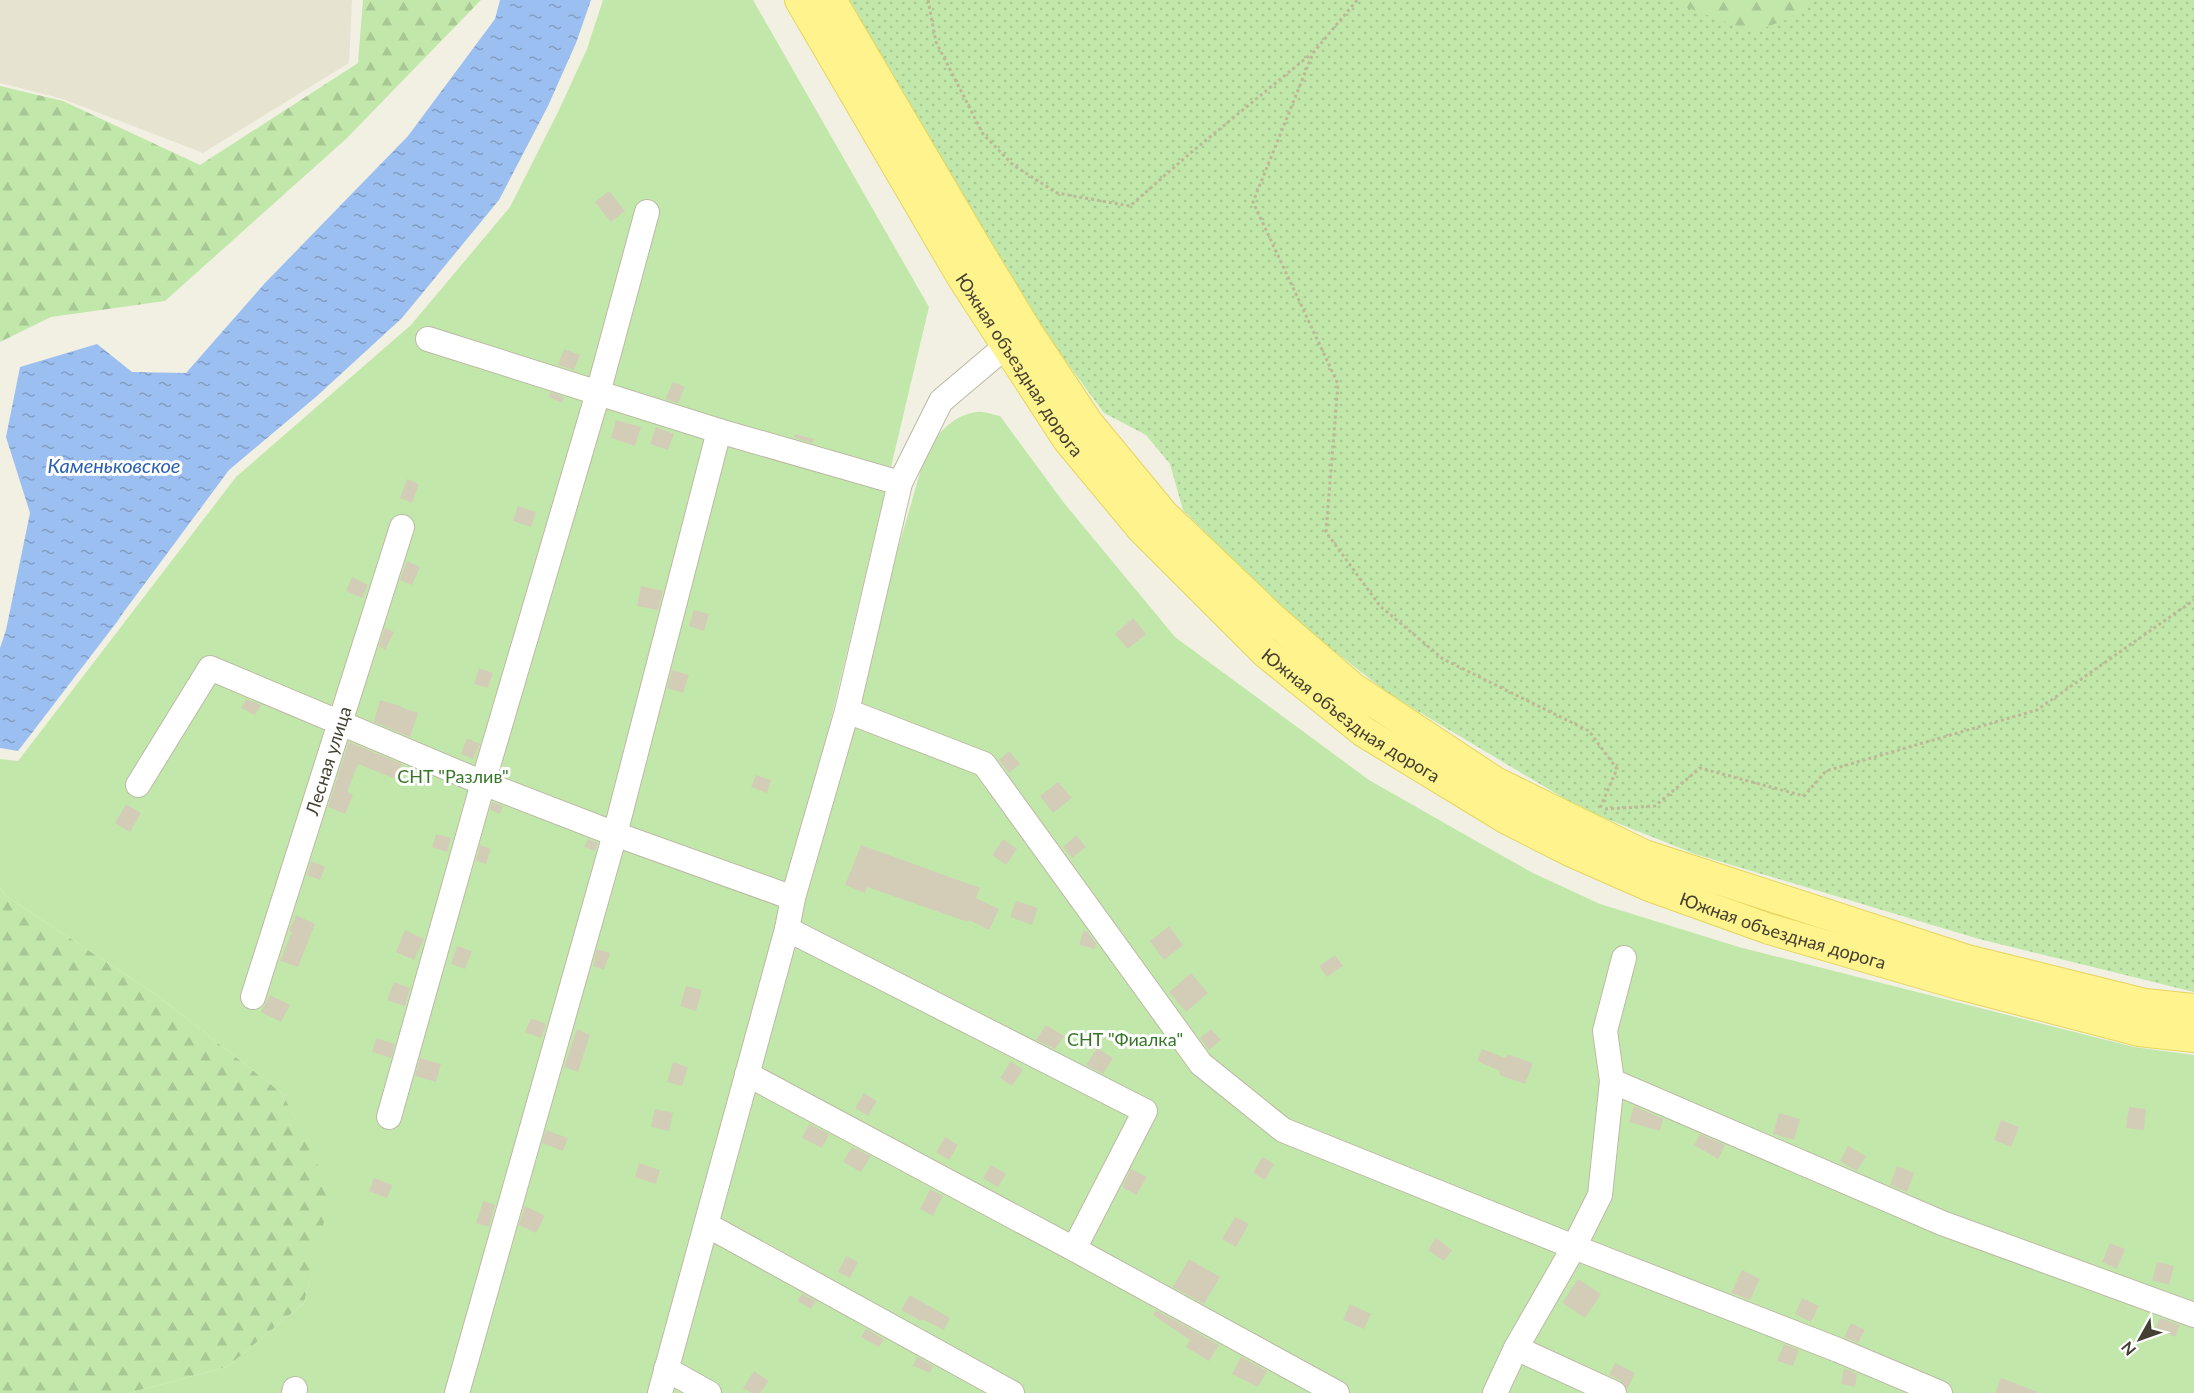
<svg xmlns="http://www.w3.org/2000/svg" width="2194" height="1393" viewBox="0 0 2194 1393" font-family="Lato,sans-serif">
	<defs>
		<pattern id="grass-dots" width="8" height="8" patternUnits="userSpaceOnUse" patternTransform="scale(1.5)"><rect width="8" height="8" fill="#c1e8aa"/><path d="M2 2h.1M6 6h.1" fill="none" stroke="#a7c893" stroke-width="1.8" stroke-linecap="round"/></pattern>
		<pattern id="forest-firs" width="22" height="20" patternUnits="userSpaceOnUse" patternTransform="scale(1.5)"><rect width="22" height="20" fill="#c1e8aa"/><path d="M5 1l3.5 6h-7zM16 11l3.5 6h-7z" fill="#a7c893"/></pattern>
		<pattern id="water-ripples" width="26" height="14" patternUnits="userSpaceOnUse" patternTransform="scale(1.5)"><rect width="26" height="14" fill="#9cbff1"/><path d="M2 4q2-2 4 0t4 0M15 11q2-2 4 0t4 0" fill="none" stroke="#819dc4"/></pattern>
	</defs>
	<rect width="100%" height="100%" fill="#f2f0e2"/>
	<path fill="#e6e3d0" d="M0 0H352L349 63 203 153 63 99 0 83Z"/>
	<path fill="url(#grass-dots)" d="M848 0H2194V992L1979 939 1695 854 1582 809 1389 694 1286 613 1183 510 1170 464 1146 435 1104 413 1029 311Z"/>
	<path fill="url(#forest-firs)" d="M363 0H481L346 139 165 301 51 317 0 342V86L63 101 200 165 358 63Z
		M1667 0H1811L1788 19 1753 32Z
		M0 888 6 896 158 996 283 1094 332 1193 304 1303 227 1367 129 1393H0Z"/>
	<path fill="#c1e8aa" d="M603 0H753L929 307 751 1056 926 452C938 433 953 415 977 412 984 411 993 415 1000 416L1064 503 1175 637 1369 780 1476 841 1533 873 1600 904 1739 947 2134 1047 2194 1055V1393H129L227 1367 304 1303 331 1193 283 1094 158 996 6 896 0 888V759L18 761 236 477 411 325 510 207 559 110 587 49Z"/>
	<path fill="url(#water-ripples)" d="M500 0H591L576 43 548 106 499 200 402 318 317 396 229 470 117 621 123 614 18 751 0 748V648L6 630 30 513 6 437 20 367 97 344 132 372 186 373 265 283 408 136 495 19Z"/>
	<path fill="#d3cdb8" d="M609 191 625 211 611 222 595 202Z
		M564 349 580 355 574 370 558 365Z
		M673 382 685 387 678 403 665 399Z
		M550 392 564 397 562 403 548 397Z
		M616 420 641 427 635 446 611 438Z
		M656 427 674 434 668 450 650 444Z
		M795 434 814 439 813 443 794 438Z
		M407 479 419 484 412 503 400 498Z
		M518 506 536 512 531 527 513 521Z
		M407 561 420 567 412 585 400 580Z
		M352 577 368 585 362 598 346 591Z
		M641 586 663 591 658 610 637 606Z
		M694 610 709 614 704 631 689 626Z
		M1133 618 1146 634 1128 649 1115 634Z
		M385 628 394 632 385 650 379 646Z
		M479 668 493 673 488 688 474 684Z
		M672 670 689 675 683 693 667 688Z
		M246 699 261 705 255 715 241 708Z
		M380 700 401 706V707L418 713 410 737 374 722Z
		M467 738 480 744 473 759 461 754Z
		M349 742 402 764 396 779 358 764 347 792 353 795 345 814 328 807Z
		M1009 751 1020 764 1009 773 999 760Z
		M756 775 771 780 767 793 751 787Z
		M1058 782 1072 798 1053 813 1040 796Z
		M492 802 503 806 500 814 490 810Z
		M126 804 141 813 130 832 115 823Z
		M436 834 451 838 447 852 432 847Z
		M1076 835 1086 847 1072 858 1063 847Z
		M588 839 598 843 595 851 584 847Z
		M1003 839 1017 849 1006 865 992 855Z
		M480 845 491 849 486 864 476 861Z
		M861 845 980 888 976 898 999 909 989 930 969 920 968 922 867 887 865 893 845 885Z
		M311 861 325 867 320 880 307 875Z
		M1016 901 1038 908 1032 925 1010 917Z
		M296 915 315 924 298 967 280 961 292 932 289 931Z
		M1169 926 1183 945 1164 960 1150 941Z
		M405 930 424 939 414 960 396 952Z
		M1083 931 1088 932 1096 944 1095 949 1079 945Z
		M457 946 472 951 465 969 451 964Z
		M597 949 610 953 604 970 593 966Z
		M1335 955 1343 966 1327 977 1319 966Z
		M1191 973 1208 993 1186 1012 1169 992Z
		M394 982 410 988 405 1006 387 1000Z
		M686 986 702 990 696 1011 680 1006Z
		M270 995 290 1005 281 1022 261 1012Z
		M531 1018 546 1024 541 1038 525 1032Z
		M1046 1025 1064 1036 1055 1049 1036 1040Z
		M577 1029 590 1035 578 1072 564 1067Z
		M1211 1029 1221 1040 1209 1050 1200 1038Z
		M376 1038 395 1044 391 1058 372 1052Z
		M1097 1048 1113 1058 1103 1074 1086 1065Z
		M1482 1049 1505 1058 1507 1054 1533 1063 1525 1084 1499 1075 1500 1071 1477 1061Z
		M420 1058 441 1064 436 1082 415 1076Z
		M1011 1061 1023 1070 1012 1086 1000 1078Z
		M673 1062 688 1067 682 1086 667 1082Z
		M864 1093 877 1101 868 1116 855 1108Z
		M1634 1106 1663 1119 1660 1131 1629 1122Z
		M2129 1107 2146 1109 2144 1130 2126 1128Z
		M655 1109 673 1113 669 1131 651 1127Z
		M1779 1113 1800 1119 1794 1140 1773 1134Z
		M2001 1120 2019 1127 2011 1147 1994 1140Z
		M809 1124 829 1134 822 1148 802 1138Z
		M546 1130 568 1138 563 1151 542 1143Z
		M1700 1134 1725 1145 1718 1159 1694 1145Z
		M945 1137 958 1145 949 1160 936 1152Z
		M1848 1146 1866 1156 1857 1171 1840 1161Z
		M852 1147 871 1156 861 1172 843 1162Z
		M1262 1157 1274 1164 1265 1180 1253 1173Z
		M639 1163 660 1170 656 1184 635 1177Z
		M991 1165 1006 1174 998 1187 983 1178Z
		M1897 1166 1914 1173 1907 1192 1890 1185Z
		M1131 1169 1147 1177 1136 1195 1122 1187Z
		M374 1178 392 1185 387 1198 369 1191Z
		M930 1189 943 1196 933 1216 920 1209Z
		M483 1201 495 1205 489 1227 476 1223Z
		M525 1206 545 1216 536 1233 519 1225Z
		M1235 1217 1249 1224 1236 1247 1222 1239Z
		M1436 1238 1452 1250 1444 1261 1428 1250Z
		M2110 1243 2125 1249 2117 1269 2102 1262Z
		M846 1256 858 1262 850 1278 838 1272Z
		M1189 1259 1220 1277 1204 1304 1173 1287Z
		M2157 1262 2174 1266 2169 1285 2152 1280Z
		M1742 1270 1760 1279 1750 1300 1731 1293Z
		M1578 1279 1601 1294 1585 1318 1562 1303Z
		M802 1294 816 1301 811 1309 797 1301Z
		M910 1295 950 1318 944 1330 922 1319 921 1321 901 1310Z
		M1802 1298 1819 1306 1811 1322 1795 1314Z
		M1350 1304 1371 1314 1364 1329 1343 1320Z
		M1156 1310 1219 1345 1209 1361 1186 1347 1190 1340 1153 1315Z
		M2160 1318 2180 1325 2175 1337 2155 1327Z
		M1851 1323 1865 1330 1858 1343 1844 1337Z
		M866 1329 884 1339 879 1347 861 1337Z
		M1784 1344 1799 1350 1793 1366 1777 1361Z
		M917 1357 933 1366 930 1373 913 1366Z
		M1241 1357 1267 1371 1258 1387 1232 1374Z
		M1615 1363 1635 1373 1627 1389 1620 1380 1609 1375Z
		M1844 1368 1857 1374 1855 1387 1841 1384Z
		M754 1371 769 1381 760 1393H751L743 1388Z
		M2001 1378 2038 1392V1393H1995Z"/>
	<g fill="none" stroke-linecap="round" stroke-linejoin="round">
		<g stroke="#bdb9a5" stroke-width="26">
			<g id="minor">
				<path d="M428 339 719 431"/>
				<path d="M847 711 984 764 1201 1064 1283 1130 1574 1247 1838 1350 1940 1393"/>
				<path d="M138 785 210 668 483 783 615 834 793 898"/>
				<path d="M787 929 1145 1111 1074 1249"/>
				<path id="s1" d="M253 997 402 527"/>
				<path d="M747 1074 1074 1249 1337 1393"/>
				<path d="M1612 1081 1942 1223 2194 1315"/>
				<path d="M389 1117 483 783 598 393 647 212"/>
				<path d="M707 1225 1012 1393"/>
				<path d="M1516 1348 1614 1393"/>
				<path d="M666 1369 709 1393"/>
				<path d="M294 1393 295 1389"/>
				<path d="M457 1393 615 834 719 431 900 483"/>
				<path d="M660 1393 787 929 793 898 847 711 900 483 941 401 1006 346"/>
				<path d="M1495 1393 1516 1348 1574 1247 1600 1195 1612 1081 1605 1031 1624 958"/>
			</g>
		</g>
		<g stroke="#e6d55d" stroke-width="32">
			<g id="major">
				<path id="s2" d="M800 0 962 277 1068 440 1142 529 1266 653 1364 732 1507 819 1570 851 1652 887 1769 929 1955 983 2139 1031 2194 1037"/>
				<path d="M831 0 979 252 1028 333 1088 423 1163 514 1273 619 1353 688 1495 782 1644 855 1967 960 2145 1004 2194 1009"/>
			</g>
		</g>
		<path stroke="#bfb896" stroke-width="3" stroke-dasharray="3 3" stroke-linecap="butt" d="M928 0 936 42 983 134 1013 165 1057 193 1130 206 1194 150 1311 54
			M1357 0 1313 53 1253 202 1338 384 1326 532 1380 606 1443 659 1589 731 1617 769 1600 808
			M1605 809 1655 806 1700 768 1804 796 1826 771 2037 710 2194 600"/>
		<use href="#minor" stroke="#fff" stroke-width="24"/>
		<use href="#major" stroke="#fff38e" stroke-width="30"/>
	</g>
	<g text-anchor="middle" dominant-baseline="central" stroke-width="6" stroke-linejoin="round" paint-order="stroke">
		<g font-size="18" fill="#434033" stroke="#fff">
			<text stroke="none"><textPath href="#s2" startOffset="426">Южная объездная дорога</textPath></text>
			<text stroke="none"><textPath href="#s2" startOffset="912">Южная объездная дорога</textPath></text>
			<text stroke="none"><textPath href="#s1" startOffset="248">Лесная улица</textPath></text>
			<text stroke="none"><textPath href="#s2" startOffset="1398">Южная объездная дорога</textPath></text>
		</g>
		<g font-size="18" fill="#367626" stroke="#fff">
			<text x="453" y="776">СНТ "Разлив"</text>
			<text x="1125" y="1039">СНТ "Фиалка"</text>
		</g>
		<g font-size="20" font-style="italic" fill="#2b60b1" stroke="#fff">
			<text x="114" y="465">Каменьковское</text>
		</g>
	</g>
	<g transform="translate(2140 1339) rotate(230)" stroke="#ffffff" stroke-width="4.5" paint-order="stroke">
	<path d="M0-4.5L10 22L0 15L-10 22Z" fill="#434033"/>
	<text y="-9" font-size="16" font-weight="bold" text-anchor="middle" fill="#434033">N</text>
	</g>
</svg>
